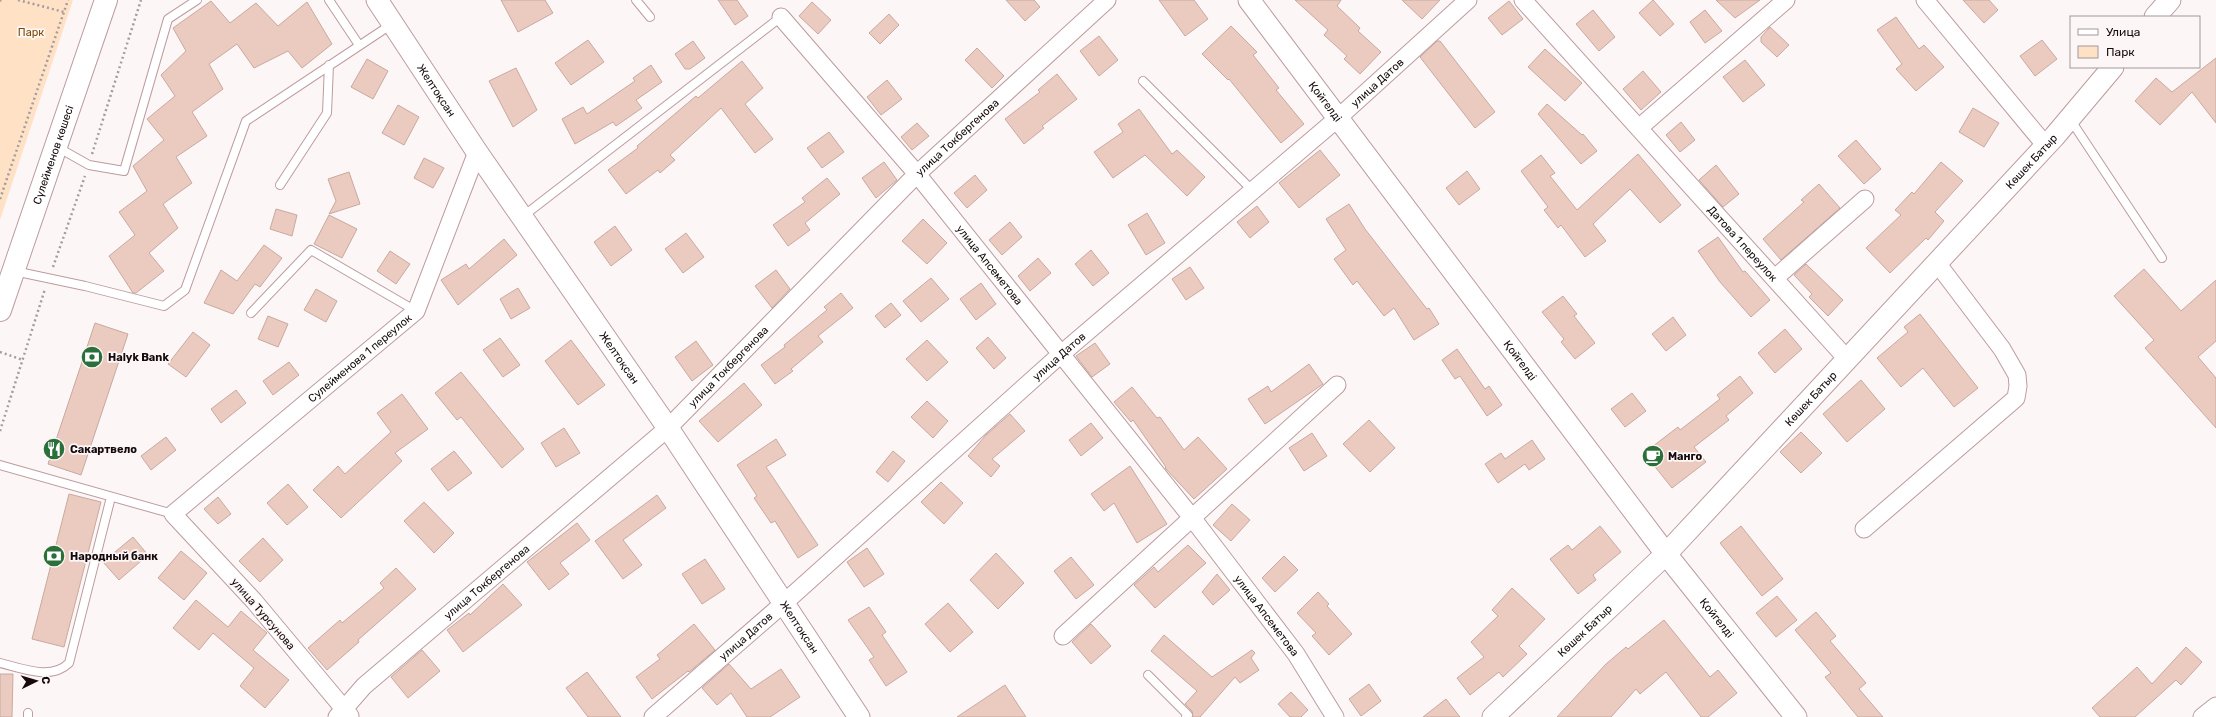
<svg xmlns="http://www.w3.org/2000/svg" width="2216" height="717" viewBox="0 0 2216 717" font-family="Rubik,sans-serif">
	<rect width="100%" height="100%" fill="#fdf6f7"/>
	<path fill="#ffe2c6" d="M0 0H73L0 220Z"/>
	<path fill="#ebcbc0" stroke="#c8a99f" d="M501 0H545L553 13 518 32Z
		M718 0H737L748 16 735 25Z
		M1006 0H1034L1040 7 1025 21Z
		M1159 0H1194L1208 19 1185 36Z
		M1295 0H1341L1337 6 1360 28 1358 31 1381 52 1360 74 1344 59 1347 56 1324 35 1328 30Z
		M1402 0H1440L1422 19Z
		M1653 0 1674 24 1660 36 1639 13Z
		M1716 0H1760L1735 18Z
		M1963 0H1989L1998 10 1984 23Z
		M211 1 230 23 256 3 278 26 307 2 332 44 302 68 288 51 254 68 237 44 209 64 223 89 192 112 207 136 176 157 192 183 163 204 178 228 149 253 164 271 136 293H133L109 256 135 235 119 212 147 191 133 166 164 140 147 119 175 96 161 75 186 51 173 28Z
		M1509 1 1523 19 1502 35 1488 18Z
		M812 2 831 20 818 34 799 16Z
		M1593 10 1615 37 1599 51 1576 24Z
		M1705 10 1722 31 1705 43 1690 22Z
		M889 14 899 25 880 44 869 33Z
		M1896 17 1919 49 1924 45 1944 67 1916 91 1896 69 1902 64 1877 30Z
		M1231 26 1257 52 1253 55 1279 88 1276 90 1304 124 1281 143 1229 79 1228 80 1202 54Z
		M1770 27 1789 45 1777 57 1761 42V37Z
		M1099 36 1118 60 1099 76 1080 51Z
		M588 40 604 62 571 85 555 63Z
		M2042 40 2057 59 2035 76 2020 56Z
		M693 41 705 58 690 69H685L675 54Z
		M1437 41H1440L1495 112 1475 128 1420 57Z
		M977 48 1004 76 992 88 965 60Z
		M1545 49 1582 83 1565 101 1528 67Z
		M2216 58V123L2192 92 2160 125 2135 101 2156 78 2172 92Z
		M367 59 388 71 373 99 351 87Z
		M1745 60 1765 85 1743 102 1723 77Z
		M742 61 763 88 745 104 773 139 755 153 721 108 670 155 675 160 660 173 658 170 626 194 608 170 638 148 637 146 696 96 698 98Z
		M651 65 662 82 636 100 642 108 616 126 613 122 575 144 562 119 583 107 587 114 635 81 633 78Z
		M516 68 537 110 513 127 489 81Z
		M1643 71 1661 92 1641 110 1623 89Z
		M1057 74 1077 99 1042 126 1044 128 1024 144 1005 119 1040 92 1038 90Z
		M887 80 902 99 881 115 867 97Z
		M1547 104 1582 135 1583 134 1597 151 1581 164 1538 114Z
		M398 105 419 117 404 145 382 133Z
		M1973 108 1999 123 1984 147 1959 132Z
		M1139 109 1172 154 1177 150 1205 177 1187 196 1145 155 1113 178 1094 152 1123 132 1118 124Z
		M1681 122 1695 140 1680 152 1666 135Z
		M917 123 929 136 912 150 901 137Z
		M829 132 844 152 822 168 807 148Z
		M1856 140 1881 169 1864 184 1838 156Z
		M1320 150 1340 175 1299 208 1279 183Z
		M1638 154 1681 205 1660 223 1630 189 1593 224 1606 241 1585 257 1561 225 1558 228 1544 210 1548 207 1521 171 1541 155 1555 173 1550 176 1577 210Z
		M424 158 444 168 433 188 414 178Z
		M884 162 897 180 876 198 862 178Z
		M1941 162 1963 181 1935 212 1944 221 1928 240 1926 238 1890 273 1866 248 1901 215 1895 210 1912 192 1914 194Z
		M1716 165 1739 194 1723 207 1699 180Z
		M1467 171 1480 189 1459 205 1446 188Z
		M349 172 360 204 329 214 336 201 328 179Z
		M975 175 987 190 967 208 954 193Z
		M827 178 840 194 805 223 810 230 788 246 773 225 805 202 802 198Z
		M1819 184 1840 208 1781 260 1763 239 1804 202 1801 200Z
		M1349 204 1365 229 1427 309 1429 308 1439 324 1414 340 1394 308 1384 316 1357 281 1353 285 1334 259 1346 250 1326 219Z
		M1257 206 1269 222 1250 238 1237 222Z
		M276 209 297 215 292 236 270 229Z
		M1147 213 1165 243 1146 255 1128 225Z
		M329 215 357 229 342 258 314 244Z
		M923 219 947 243 927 264 902 241Z
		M1010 222 1022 237 1002 255 989 240Z
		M615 226 632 250 611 266 594 242Z
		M686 233 704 257 683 273 665 249Z
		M1718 237 1743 272 1745 271 1770 300 1751 317 1720 282 1698 251Z
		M504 239 517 255 458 305 441 280 466 264 469 269Z
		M264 245 282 258 260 287 255 284 233 314 204 303 221 270 237 281Z
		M1091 250 1109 273 1093 286 1075 264Z
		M390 251 410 264 396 284 377 271Z
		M1038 258 1051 273 1030 291 1018 276Z
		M1806 264 1843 300 1828 316 1809 297 1812 294 1794 275Z
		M1190 267 1204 288 1186 300 1172 279Z
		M2144 269 2181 311 2216 280V341L2198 357 2216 378V428L2145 348 2154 340 2114 296Z
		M776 270 790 289 772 308 755 286Z
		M931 278 949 299 921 322 903 301Z
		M981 283 996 304 976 320 960 299Z
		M518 288 530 308 511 319 500 299Z
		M316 289 337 301 326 322 304 310Z
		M841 293 853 308 818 336 823 342 791 369 793 371 775 384 761 365 785 347 784 345 827 310 824 307Z
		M1563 296 1577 314 1574 316 1595 343 1575 359 1561 342 1564 339 1542 312Z
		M891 303 901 315 885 328 875 316Z
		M1920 314 1978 388 1954 407 1923 368 1901 387 1877 358 1908 332 1904 327Z
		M268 316 288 324 278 347 258 339Z
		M1673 317 1686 335 1666 351 1652 334Z
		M95 323 128 334 81 475 48 464Z
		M1785 329 1802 349 1775 373 1758 353Z
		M193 332 210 345 186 377 168 364Z
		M988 337 1006 358 994 369 976 348Z
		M500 338 520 365 503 377 483 350Z
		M571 340 605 385 578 405 545 361Z
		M927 340 948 362 927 381 906 359Z
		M696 341 713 365 692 381 675 357Z
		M1095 343 1110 364 1092 377 1076 356Z
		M1457 349 1485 389 1489 386 1502 405 1487 416 1460 376 1455 379 1442 360Z
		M289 362 299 375 273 395 263 381Z
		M1309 364 1323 384 1265 424 1248 399 1268 386 1271 392Z
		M461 372 524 449 502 468 461 417 457 420 435 393Z
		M1740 376 1753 393 1726 416 1729 420 1694 447 1706 462 1672 488 1644 453 1678 427 1680 430 1720 399 1717 395Z
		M1861 380 1885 409 1847 442 1823 414Z
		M744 383 762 405 718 442 699 421Z
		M1132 387 1157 418 1160 417 1184 450 1198 437 1227 469 1194 499 1165 468 1166 467 1133 420 1131 422 1114 402Z
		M236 390 246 403 221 423 211 409Z
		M1632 393 1646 411 1625 427 1611 409Z
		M402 394 428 429 395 453 402 461 341 518 313 490 338 466 345 474 391 432 377 413Z
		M927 401 948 421 933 438 911 417Z
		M1010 414 1025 431 992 459 1000 466 991 477 968 456 986 435Z
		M1369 420 1395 448 1370 472 1343 444Z
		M1091 423 1103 438 1081 456 1069 440Z
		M564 428 580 453 556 467 541 443Z
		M1801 432 1822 453 1801 473 1780 452Z
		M1312 433 1327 456 1304 471 1289 448Z
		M166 437 176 450 151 470 141 456Z
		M776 439 786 455 766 467 818 545 798 558 775 521 771 523 754 498 757 496 737 465Z
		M1532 440 1545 459 1529 470 1525 464 1498 483 1485 464 1501 453 1505 459Z
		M454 451 472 473 448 491 431 469Z
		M893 451 905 461 888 482 876 472Z
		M1130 466 1167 524 1137 543 1114 503 1104 511 1091 494Z
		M941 482 963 503 944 524 921 502Z
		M288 484 308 507 287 525 267 503Z
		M69 494 101 502 64 647 32 639Z
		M657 495 666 508 623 540 642 565 623 579 595 541Z
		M218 497 231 514 218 524 204 509Z
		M424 502 454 533 434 553 404 521Z
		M1232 504 1250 520 1231 541 1213 525Z
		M577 523 590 540 560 563 569 574 549 590 527 562Z
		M1600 526 1621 552 1593 575 1596 580 1578 594 1550 559 1568 545 1572 550Z
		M1741 526 1783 579 1762 596 1720 543Z
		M133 537 148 555 119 580 103 562Z
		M263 538 283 560 260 582 239 561Z
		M1188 545 1206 563 1155 608 1134 585 1154 567 1158 572Z
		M867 548 884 574 864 587 847 562Z
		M181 551 207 573 184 600 158 578Z
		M996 553 1024 583 998 609 970 580Z
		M1284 556 1298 570 1275 592 1262 578Z
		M1071 557 1094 585 1076 599 1054 571Z
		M705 559 725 589 702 604 682 574Z
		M396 568 416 589 358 640 359 642 327 670 308 648 340 620 342 623 384 588 380 583Z
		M1217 574 1230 590 1213 605 1202 592Z
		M503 584 522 605 463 652 447 630 469 613 470 615Z
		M1512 588 1545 619 1519 646 1527 654 1503 677 1499 672 1470 695 1457 678 1484 657 1471 642 1498 616 1492 610Z
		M1318 592 1329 604 1327 606 1352 634 1329 655 1312 636 1316 633 1297 613Z
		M1777 596 1797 620 1776 637 1756 613Z
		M196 600 228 627 241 611 267 633 253 650 289 680 265 708 240 686 254 668 213 633 199 650 173 628Z
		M948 603 973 632 950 652 925 624Z
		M869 607 886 632 882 635 907 672 886 686 869 660 874 657 848 620Z
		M1816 612 1836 636 1830 641 1866 683 1859 689 1883 717H1858L1825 677 1831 673 1795 630Z
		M1664 620 1710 677 1718 670 1737 693 1708 717H1701L1666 672 1640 694 1636 689 1611 717H1557L1606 664 1626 647 1628 649Z
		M694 624 715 650 689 672 688 671 652 699 636 677 660 659 657 655Z
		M1091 624 1111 646 1091 664 1072 642Z
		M1164 635 1212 677 1252 650 1255 653 1251 658 1259 670 1240 683 1235 677 1200 717H1193L1192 711 1185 704 1197 691 1151 651Z
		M2186 647 2202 662 2181 685 2176 680 2135 717H2100L2092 708 2137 667 2152 684Z
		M422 650 440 671 408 698 391 677Z
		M729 664 751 689 781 669 800 697 770 717H747L731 693 717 705 702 688Z
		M587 672 621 717H588L566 688Z
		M0 674H13L12 717H0Z
		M1369 684 1381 701 1361 716 1349 699Z
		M1005 685 1026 717H957Z
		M1291 692 1308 710 1301 717H1290L1278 704Z
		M1446 699 1460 717H1423Z"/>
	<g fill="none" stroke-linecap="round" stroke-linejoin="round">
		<g stroke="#bd9c9e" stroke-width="10">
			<path id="service" d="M329 0 359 45
				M636 0 650 17
				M1143 81 1253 191
				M2070 119 2162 258
				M57 147 89 165 124 171 168 19 197 0
				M280 185 327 113 329 65
				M522 217 781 17
				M14 271 85 286 164 306 185 290 246 121 392 24
				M251 313 311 250 416 311
				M0 465 173 514
				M0 663C21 668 51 681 69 663L111 497
				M1148 675 1188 715 1186 717
				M28 717V713"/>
		</g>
		<g stroke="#bd9c9e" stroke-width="19">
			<g id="minor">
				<path id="s1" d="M1523 0 1847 359"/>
				<path d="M1925 0 2046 146"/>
				<path id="s2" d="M781 17 917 174 1193 519 1296 654 1335 717"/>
				<path d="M1640 127 1786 0"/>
				<path d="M1775 278 1865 199"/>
				<path d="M1864 529 2016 398 2018 386 2017 375 2002 349 1937 263"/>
				<path d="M1063 636 1337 385"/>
				<path id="s3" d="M350 716 254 601 173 514 416 311 477 152"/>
				<path id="s4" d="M337 717 364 686 668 428 917 174 1107 0"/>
				<path id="s5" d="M653 717 784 603 1060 355 1338 118 1468 0"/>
				<path d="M2202 717 2216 706"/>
			</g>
		</g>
		<g stroke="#bd9c9e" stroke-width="23">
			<g id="tertiary">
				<path id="s6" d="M377 0 477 152 668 428 859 717"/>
				<path id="s7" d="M1249 0 1666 554 1796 717"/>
				<path d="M2155 17 2170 0"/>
				<path id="s8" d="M1493 717 1666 554 2054 137 2113 67"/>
			</g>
		</g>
		<g stroke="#bd9c9e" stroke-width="24">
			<g id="secondary">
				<path id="s9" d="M0 310 106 0"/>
			</g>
		</g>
		<path stroke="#a49c9d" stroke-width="2.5" stroke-dasharray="2 3" stroke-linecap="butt" d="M18 0 64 12
			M0 1 1 0
			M92 154 141 0
			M0 199 68 0
			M53 267 85 176
			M0 352 23 360
			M0 431 45 289"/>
		<use href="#service" stroke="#fff" stroke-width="8"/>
		<use href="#minor" stroke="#fff" stroke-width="17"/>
		<use href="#tertiary" stroke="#fff" stroke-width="21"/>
		<use href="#secondary" stroke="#fff" stroke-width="22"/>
	</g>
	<defs>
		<g id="bank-disc" transform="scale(1.15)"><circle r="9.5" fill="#2b6f39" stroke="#fdf6f7"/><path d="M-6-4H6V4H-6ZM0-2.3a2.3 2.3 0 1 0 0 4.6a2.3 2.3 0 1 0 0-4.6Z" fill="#fff"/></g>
		<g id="restaurant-disc" transform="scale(1.15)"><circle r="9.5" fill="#2b6f39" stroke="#fdf6f7"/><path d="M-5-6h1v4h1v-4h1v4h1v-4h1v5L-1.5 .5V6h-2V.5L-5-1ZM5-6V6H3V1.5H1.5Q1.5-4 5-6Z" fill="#fff"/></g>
		<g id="cafe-disc" transform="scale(1.15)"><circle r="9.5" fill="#2b6f39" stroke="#fdf6f7"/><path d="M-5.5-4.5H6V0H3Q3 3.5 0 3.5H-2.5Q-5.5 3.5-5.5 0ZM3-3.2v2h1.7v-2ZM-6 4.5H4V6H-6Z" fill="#fff"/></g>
	</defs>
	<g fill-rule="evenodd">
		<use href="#bank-disc" x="92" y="357"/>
		<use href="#restaurant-disc" x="54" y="449"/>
		<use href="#cafe-disc" x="1653" y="456"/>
		<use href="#bank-disc" x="54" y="556"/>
	</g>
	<g text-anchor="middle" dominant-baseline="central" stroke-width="3.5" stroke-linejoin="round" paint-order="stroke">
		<g font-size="11" fill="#7c4a01" stroke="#fdf6f7">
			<text x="31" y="32">Парк</text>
		</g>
		<g font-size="11" fill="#160b0c" stroke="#fdf6f7">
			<text stroke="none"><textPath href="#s5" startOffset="963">улица Датов</textPath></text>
			<text stroke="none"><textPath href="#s6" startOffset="108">Желтоқсан</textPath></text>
			<text stroke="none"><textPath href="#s7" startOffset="127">Қойгелді</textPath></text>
			<text stroke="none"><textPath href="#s4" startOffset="850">улица Токбергенова</textPath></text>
			<text stroke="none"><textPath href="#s9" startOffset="164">Сүлейменов көшесі</textPath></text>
			<text stroke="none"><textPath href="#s8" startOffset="774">Көшек Батыр</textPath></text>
			<text stroke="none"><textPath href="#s1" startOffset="328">Датова 1 переулок</textPath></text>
			<text stroke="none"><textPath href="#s2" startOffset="324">улица Апсеметова</textPath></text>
			<text stroke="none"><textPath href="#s5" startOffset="543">улица Датов</textPath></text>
			<text stroke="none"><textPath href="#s3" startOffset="512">Сулейменова 1 переулок</textPath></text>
			<text stroke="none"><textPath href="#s6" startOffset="432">Желтоқсан</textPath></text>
			<text stroke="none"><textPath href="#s7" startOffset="451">Қойгелді</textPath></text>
			<text stroke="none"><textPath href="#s4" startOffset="526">улица Токбергенова</textPath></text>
			<text stroke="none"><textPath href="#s8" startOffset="450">Көшек Батыр</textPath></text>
			<text stroke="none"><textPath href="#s4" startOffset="202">улица Токбергенова</textPath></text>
			<text transform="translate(263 614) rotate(49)">улица Турсунова</text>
			<text stroke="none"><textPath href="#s2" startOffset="771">улица Апсеметова</textPath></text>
			<text stroke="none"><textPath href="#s7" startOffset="775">Қойгелді</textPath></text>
			<text stroke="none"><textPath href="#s6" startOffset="756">Желтоқсан</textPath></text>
			<text stroke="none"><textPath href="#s8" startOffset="126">Көшек Батыр</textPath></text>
			<text stroke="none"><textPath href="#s5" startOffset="123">улица Датов</textPath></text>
		</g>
		<g font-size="11" font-weight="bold" fill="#160b0c" stroke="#fdf6f7" text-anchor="start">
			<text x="108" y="357">Halyk Bank</text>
			<text x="70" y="449">Сакартвело</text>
			<text x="1668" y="456">Манго</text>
			<text x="70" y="556">Народный банк</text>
		</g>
	</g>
	<rect x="2070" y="16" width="130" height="52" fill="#fdf6f7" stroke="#a19899"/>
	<rect x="2078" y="29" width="20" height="6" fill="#ffffff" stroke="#a19899"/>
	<text x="2106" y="36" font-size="12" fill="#160b0c">Улица</text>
	<rect x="2078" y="46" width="20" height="12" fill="#ffe2c6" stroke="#a19899"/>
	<text x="2106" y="56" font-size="12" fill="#160b0c">Парк</text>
	<g transform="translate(36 681) rotate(85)" stroke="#fdf6f7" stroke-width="3" paint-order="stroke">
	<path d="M0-3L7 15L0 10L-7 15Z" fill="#160b0c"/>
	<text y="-6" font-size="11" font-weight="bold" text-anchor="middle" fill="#160b0c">С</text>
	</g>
</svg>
